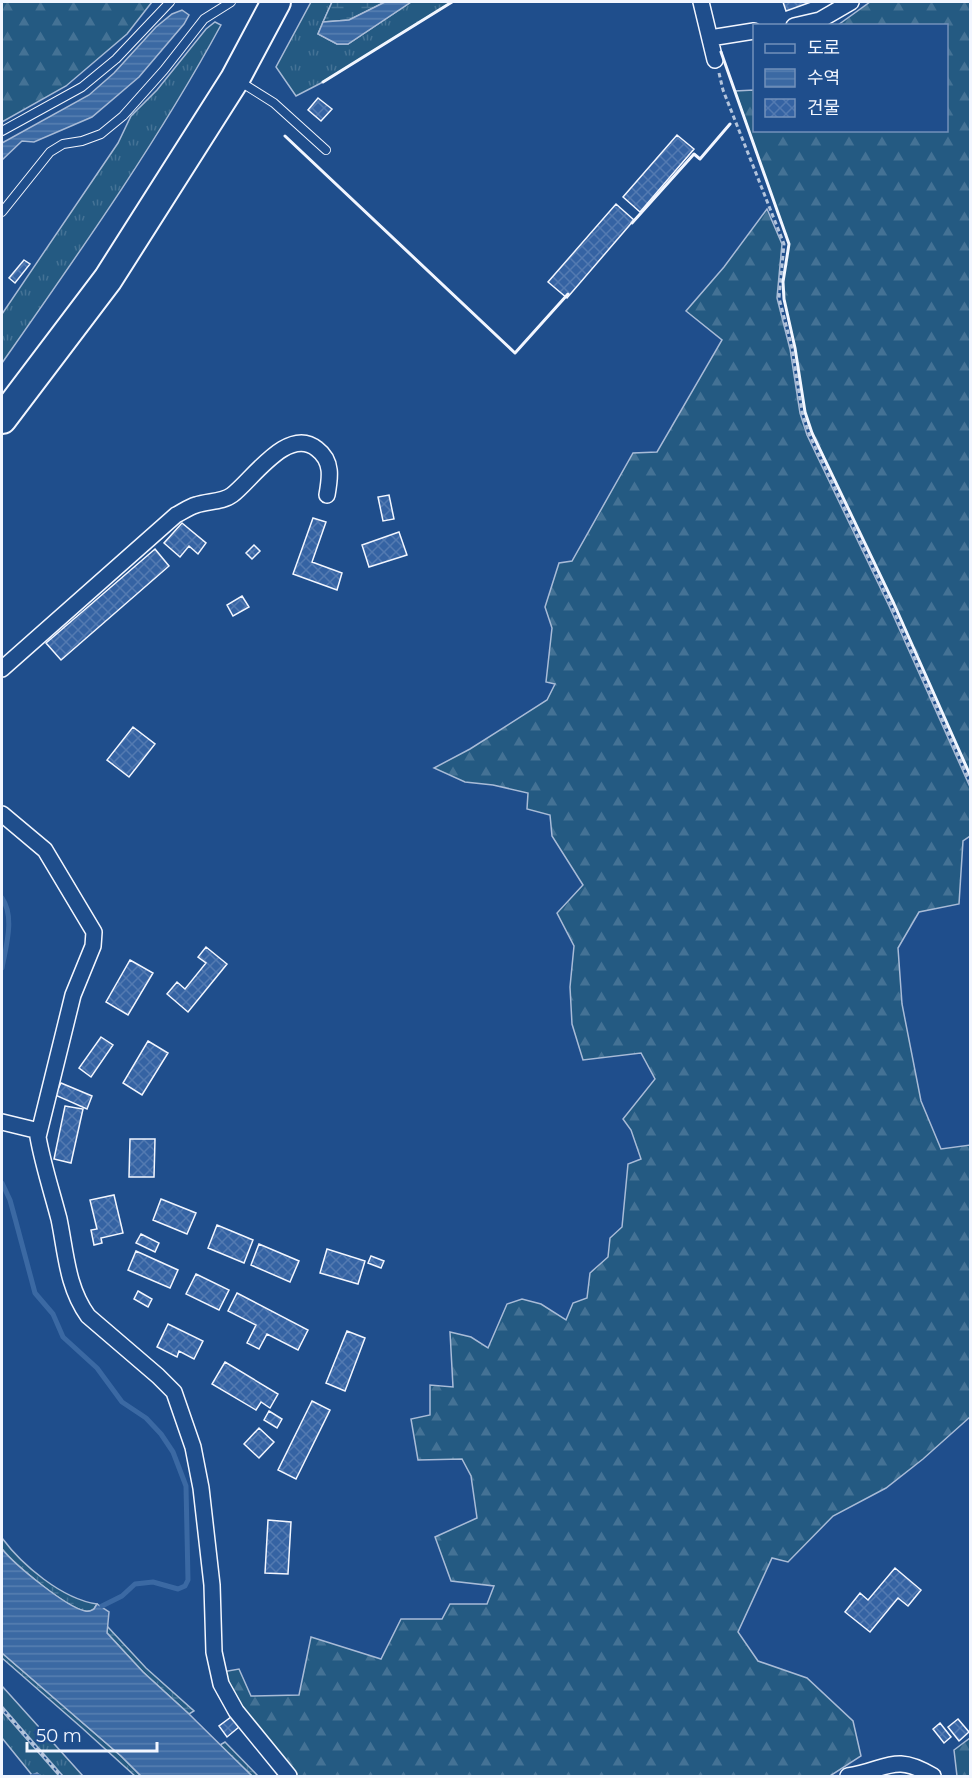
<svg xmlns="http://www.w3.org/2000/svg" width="972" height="1778" viewBox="0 0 972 1778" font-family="Montserrat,'Noto Sans KR',sans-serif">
	<defs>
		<pattern id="grass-tufts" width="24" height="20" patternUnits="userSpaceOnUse" patternTransform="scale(1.5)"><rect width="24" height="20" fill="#245a82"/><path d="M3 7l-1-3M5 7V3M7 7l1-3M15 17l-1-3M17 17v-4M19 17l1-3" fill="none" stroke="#447295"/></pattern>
		<pattern id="forest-firs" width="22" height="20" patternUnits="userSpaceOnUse" patternTransform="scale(1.5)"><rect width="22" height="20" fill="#245a82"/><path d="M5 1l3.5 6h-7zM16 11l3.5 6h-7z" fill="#447295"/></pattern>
		<pattern id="wetland-marsh" width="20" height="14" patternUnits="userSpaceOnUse" patternTransform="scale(1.5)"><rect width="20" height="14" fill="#245a82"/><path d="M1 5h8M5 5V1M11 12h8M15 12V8" fill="none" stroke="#447295"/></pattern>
		<pattern id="water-rules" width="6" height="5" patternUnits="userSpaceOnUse" patternTransform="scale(1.5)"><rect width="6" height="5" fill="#3b69a3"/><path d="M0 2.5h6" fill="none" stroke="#587fb1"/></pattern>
		<pattern id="building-cross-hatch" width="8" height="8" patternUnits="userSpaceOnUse" patternTransform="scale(1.5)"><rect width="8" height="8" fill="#3563a3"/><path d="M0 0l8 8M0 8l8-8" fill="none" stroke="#537ab1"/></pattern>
	</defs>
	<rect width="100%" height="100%" fill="#1f4e8c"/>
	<path fill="url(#grass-tufts)" stroke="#a8bbd7" stroke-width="1.5" d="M311 2H332L318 34 337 44H348L411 2H452L323 82 296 96 276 67Z
		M215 22 221 25C157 143 79 253 2 363V314L118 143 131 116 157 90 206 29Z
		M2 1686 83 1776H63L2 1706Z
		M2 1711 59 1776H41L37 1773 32 1775 2 1738Z"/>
	<path fill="url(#forest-firs)" stroke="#a8bbd7" stroke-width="1.5" d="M2 2H152L127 34 66 86 2 122Z
		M870 2H970V775L894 604 812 433 805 412 795 348 784 299 783 282 789 244 735 91 754 90V130H946V26L838 25Z
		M767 209 782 244 777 298 790 349 800 413 807 435 889 606 970 787V836L963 841 959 904 919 912 898 948 902 1004 921 1101 941 1149 970 1145V1417L923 1459 886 1488 833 1516 788 1562 772 1558 738 1632 758 1661 807 1678 853 1721 861 1756 830 1776H293L256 1733 222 1672 239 1669 251 1696 299 1695 311 1637 381 1659 401 1619H442L450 1604H487L494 1586 451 1581 435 1537 477 1518 471 1476 462 1459 418 1460 411 1419 430 1415V1385L453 1387 450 1332 471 1337 488 1348 507 1304 522 1299 541 1304 566 1320 573 1303 587 1298 590 1273 608 1257 610 1238 622 1227 628 1164 641 1159 631 1130 623 1119 655 1079 641 1053 583 1060 572 1024 570 987 574 946 557 913 583 885 552 836 550 815 527 809 528 793 493 785 465 782 434 768 470 749 547 700 555 684 546 682 552 628 545 607 559 563 572 561 633 453 657 452 722 340 686 311 724 267Z
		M970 1738V1776H957L954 1750Z"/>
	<path fill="url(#wetland-marsh)" stroke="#a8bbd7" stroke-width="1.5" d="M332 2H385L349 20 323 22Z
		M2 1538C22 1565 62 1599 97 1604L94 1609C90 1611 90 1612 85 1611 66 1608 15 1565 2 1549Z
		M107 1626 146 1668 194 1711 189 1714 143 1672 107 1633Z
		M2 1653 121 1756 141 1776H135L82 1728 2 1658Z
		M225 1742 258 1776H252L220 1745Z"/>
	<path fill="url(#water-rules)" stroke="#a8bbd7" stroke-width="1.5" d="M385 2H411L348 44H337L318 34 323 22 349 20Z
		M182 10 189 15 184 24 139 77 92 117 34 142 22 141 2 160V143L89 95 114 73 156 27 172 14Z
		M2 1549C15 1565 66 1607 85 1611 90 1612 90 1611 94 1609L97 1604 109 1612 107 1633 143 1672 189 1714 252 1776H141L121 1756 2 1653Z"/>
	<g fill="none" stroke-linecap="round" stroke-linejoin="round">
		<path stroke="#3b69a3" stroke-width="5" d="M2 898C15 917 6 946 2 968
			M2 1183 10 1200 16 1222 35 1293 53 1314 63 1337 97 1368 122 1402 146 1418 161 1434 173 1452 186 1486 188 1580 185 1586 178 1589 153 1582 135 1584 122 1596 102 1606
			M33 1776H38"/>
	</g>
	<path fill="url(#building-cross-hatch)" stroke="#f2f6ff" stroke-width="1.5" d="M783 2H811L786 11Z
		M318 98 332 109 321 121 308 110Z
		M677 135 694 149 640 212 623 197Z
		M616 204 634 220 567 298 548 282Z
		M24 260 30 264 15 283 9 278Z
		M389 495 394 519 383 521 378 497Z
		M313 518 326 522 312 562 342 573 337 590 293 574Z
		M182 523 206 543 198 554 189 546 180 557 164 543Z
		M399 532 407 555 369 567 362 545Z
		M254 545 260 551 252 559 246 553Z
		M155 549 169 566 61 660 46 643Z
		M242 596 249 607 233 616 227 605Z
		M133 727 155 744 129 777 107 760Z
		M206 947 227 964 188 1012 167 994 177 982 185 989 206 963 198 957Z
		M130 960 153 973 128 1015 106 1002Z
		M101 1037 113 1045 91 1077 79 1068Z
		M148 1041 168 1053 142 1095 123 1083Z
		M61 1083 92 1096 87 1109 55 1095Z
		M65 1106 83 1109 71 1163 54 1159Z
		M130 1139H155L154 1177H129Z
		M114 1195 123 1233 101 1238 102 1243 94 1245 91 1230 97 1229 90 1200Z
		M161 1199 196 1213 187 1234 153 1220Z
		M217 1225 253 1240 244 1263 208 1248Z
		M141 1234 159 1243 155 1252 136 1243Z
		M259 1244 299 1261 290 1282 251 1265Z
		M327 1249 365 1261 358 1284 320 1273Z
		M136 1251 178 1270 170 1288 128 1270Z
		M371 1256 384 1261 381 1268 368 1263Z
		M196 1274 229 1290 219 1310 186 1294Z
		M138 1291 152 1299 148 1307 134 1299Z
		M237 1293 308 1330 298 1350 267 1334 259 1349 247 1343 256 1325 228 1311Z
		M168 1324 203 1341 194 1359 179 1351 177 1357 157 1347Z
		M347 1331 365 1338 345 1391 326 1383Z
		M225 1362 278 1394 270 1408 261 1402 256 1410 212 1384Z
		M312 1401 330 1410 296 1479 278 1470Z
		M269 1411 282 1419 277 1428 264 1420Z
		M259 1428 274 1442 259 1458 244 1444Z
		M268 1520 291 1522 288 1574 265 1573Z
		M895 1568 921 1590 908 1606 898 1598 870 1632 845 1612 860 1593 868 1600Z
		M231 1717 239 1727 227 1737 219 1726Z
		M958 1719 969 1732 959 1741 948 1727Z
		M940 1723 951 1737 944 1743 933 1729Z"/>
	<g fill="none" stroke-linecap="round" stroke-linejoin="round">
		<g stroke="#f2f6ff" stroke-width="10">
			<path id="lane" d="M239 81 274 103 326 150
				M2 131 82 87 116 59 170 2
				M2 212 50 152 63 144 82 141 101 134 123 116 164 70 204 19 231 2"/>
		</g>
		<g stroke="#f2f6ff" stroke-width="18">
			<path id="street" d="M701 2 715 60
				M794 26 820 20 851 2
				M710 38 754 31
				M2 669 176 515C182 512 189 507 196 505 207 501 223 502 232 495 252 480 288 425 317 449 333 461 330 478 327 495
				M2 814 45 850 94 932 93 946 73 995 38 1137C43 1165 52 1192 59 1219 66 1253 67 1287 88 1316L158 1376 174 1392 193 1447 201 1488 212 1585 214 1652 221 1684 236 1711 289 1776
				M2 1122 39 1131
				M848 1776C887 1770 894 1752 933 1776"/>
		</g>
		<g stroke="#f2f6ff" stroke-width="32">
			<path id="highway" d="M2 419 108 279 235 79 276 2"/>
		</g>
		<path stroke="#b3c4dc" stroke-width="3" stroke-dasharray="4.5 3" stroke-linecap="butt" d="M719 73 723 90 784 244 779 298 792 348 802 412 809 434 891 605 970 782
			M2 1708 61 1776"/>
		<use href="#lane" stroke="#1f4e8c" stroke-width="8"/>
		<use href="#street" stroke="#1f4e8c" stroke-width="15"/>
		<use href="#highway" stroke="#1f4e8c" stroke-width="28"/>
		<path stroke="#f2f6ff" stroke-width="3" d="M721 52 789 244 783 282 784 299 795 348 805 412 812 433 894 604 970 775
			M323 82 452 2
			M285 136 515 353 568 294
			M632 223 694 154 700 159 730 124"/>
	</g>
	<rect width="972" height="1778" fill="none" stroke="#f2f6ff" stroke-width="6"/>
	<rect x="753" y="24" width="195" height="108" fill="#1f4e8c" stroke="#7391ba" stroke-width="1.5"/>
	<rect x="765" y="44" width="30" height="9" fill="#1f4e8c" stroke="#7391ba" stroke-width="1.5"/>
	<text x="807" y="54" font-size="18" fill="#f2f6ff">도로</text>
	<rect x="765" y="69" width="30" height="18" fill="url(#water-rules)" stroke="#7391ba" stroke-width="1.5"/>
	<text x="807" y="84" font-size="18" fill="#f2f6ff">수역</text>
	<rect x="765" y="99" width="30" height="18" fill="url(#building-cross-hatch)" stroke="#7391ba" stroke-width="1.5"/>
	<text x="807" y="114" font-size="18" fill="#f2f6ff">건물</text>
	<path d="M27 1742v9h130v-9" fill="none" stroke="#f2f6ff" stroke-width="3"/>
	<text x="36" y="1742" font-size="18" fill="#f2f6ff" stroke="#1f4e8c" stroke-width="4.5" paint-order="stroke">50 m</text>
</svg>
